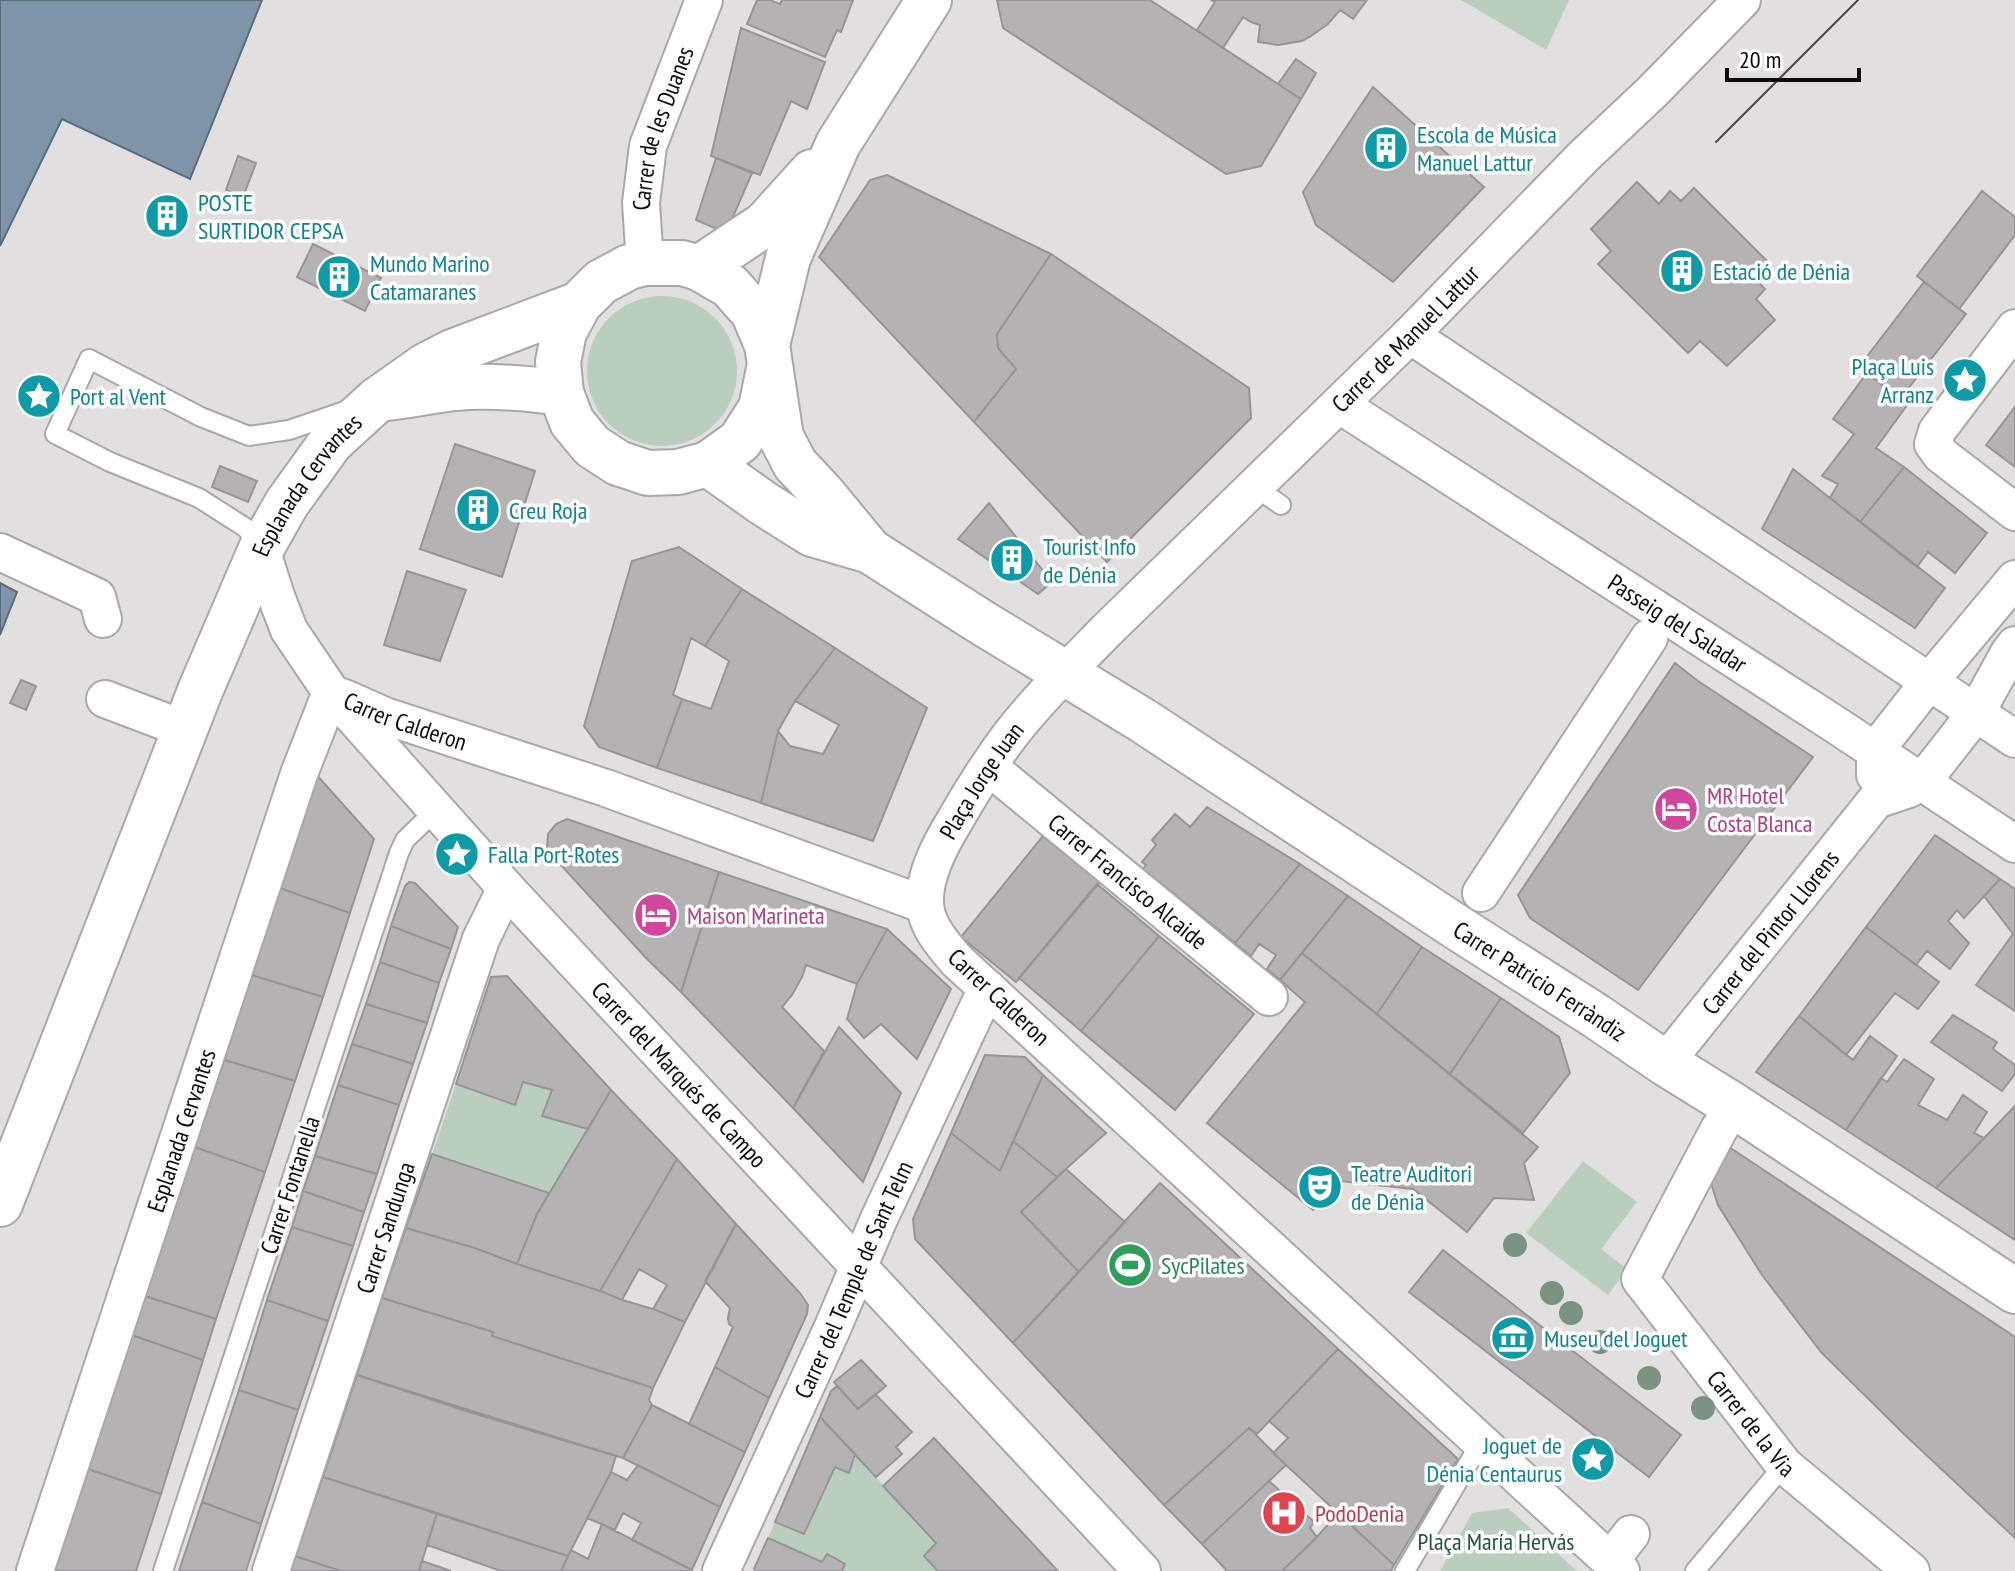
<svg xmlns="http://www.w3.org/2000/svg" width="2015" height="1571" viewBox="0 0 2015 1571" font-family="'PT Sans Narrow',sans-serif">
	<rect width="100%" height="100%" fill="#e2dfe1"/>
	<path fill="#bacec0" d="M1461 0H1569L1546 50Z
		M587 371a75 75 0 1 1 150 0a75 75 0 1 1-150 0Z
		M523 1082 552 1090 542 1116 588 1129 549 1193 432 1154 456 1084 514 1105Z
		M1583 1161 1637 1202 1601 1249 1627 1269 1608 1295 1526 1233Z
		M855 1454 936 1543 924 1556 938 1571H842L845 1564 827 1554 822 1562 768 1538 775 1522 805 1534 835 1467 849 1472Z
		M1508 1508 1577 1571H1440L1472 1513Z"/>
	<path fill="#7e94a9" stroke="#5c6b7a" stroke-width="2" d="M0 0H262L190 179 62 119 0 246Z
		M0 583 17 592 0 635Z"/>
	<path fill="#b5b2b4" stroke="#979497" stroke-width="2" d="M757 0H770L780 4 782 0H853L841 32 837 30 825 57 747 24Z
		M997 0H1150L1301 99 1261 166 1226 174 1003 28Z
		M1211 0H1367L1353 19 1340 10 1328 24 1311 36 1302 41 1278 45 1258 42 1260 25 1251 22 1243 17 1223 48 1197 30 1215 2Z
		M741 28 825 62 807 109 791 101 760 175 711 156Z
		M1296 59 1316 73 1301 99 1278 84Z
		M1373 87 1484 187 1393 282 1316 225 1303 192Z
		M238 156 256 163 243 197 226 190Z
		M716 158 752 173 726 233 696 220Z
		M887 175 1051 254 997 334 998 348 1016 369 974 422 819 257 870 180Z
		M1637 182 1659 204 1670 191 1681 201 1694 188 1768 262 1753 277 1765 289 1756 299 1775 320 1727 366 1700 341 1688 353 1598 264 1611 251 1591 229Z
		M1982 191 2015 217V235L1959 309 1917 276Z
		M159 195 186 207 173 237 148 226Z
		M313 244 381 278 365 311 297 277Z
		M1051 254 1249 388 1251 418 1107 562 974 422 1016 369 998 348 997 334Z
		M1924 282 1966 314 1900 399 1859 367Z
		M1867 373 1908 404 1876 448 1904 467 1860 522 1830 498 1838 484 1822 476 1854 434 1833 419Z
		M2015 407V467L1986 445Z
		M455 444 535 471 502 577 420 549Z
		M220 466 257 481 248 502 212 487Z
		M1904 467 1987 533 1955 573 1928 552 1917 567 1860 522Z
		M1793 469 1945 588 1915 628 1762 529Z
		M989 503 1052 582 1038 594 958 539Z
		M679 547 742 589 705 646 691 638 673 695 682 699 657 768 599 747 584 726 632 561Z
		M407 571 466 590 440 661 384 645Z
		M742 589 835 648 795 701 778 731 761 803 657 768 682 699 711 709 729 661 705 646Z
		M835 648 927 708 873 841 761 803 778 731 790 746 823 754 839 725 795 701Z
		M1675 663 1698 681 1813 757 1638 990 1530 918 1518 895Z
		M21 680 36 686 26 710 10 703Z
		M314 772 374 839 350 913 274 886Z
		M1207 807 1300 864 1235 943 1143 869 1146 865 1142 862 1156 845 1152 840 1175 814 1190 827Z
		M567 819 719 872 681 992 647 959 547 850 548 834 556 824Z
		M1935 835 2000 879 1964 918 1957 910 1948 921 1969 943 1950 969 1927 951 1916 965 1866 927Z
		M1043 836 1100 882 1016 982 961 937Z
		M1300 864 1348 896 1280 980 1267 969 1276 955 1259 944 1251 956 1235 943Z
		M719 872 887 929 857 984 806 965 802 977 792 995 782 1007 824 1051 793 1108 681 992Z
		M2000 879 2015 889V1011L1976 985 2013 934 1984 896Z
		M409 882 415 883 458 927 451 949 391 926 405 886Z
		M1097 884 1159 936 1081 1031 1019 978Z
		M274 886 350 913 323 997 245 973Z
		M1348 896 1422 947 1377 1014 1302 953Z
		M391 926 451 949 439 983 380 962Z
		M1866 927 1939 982 1918 1009 1895 993 1846 1055 1799 1016Z
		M887 929 951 989 917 1059 881 1024 864 1038 847 1019 857 984Z
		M1159 936 1254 1014 1175 1110 1081 1031Z
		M1422 947 1501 998 1450 1074 1377 1014Z
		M1302 953 1538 1147 1524 1163 1534 1200 1494 1198 1467 1232 1413 1189 1340 1181 1313 1210 1207 1123 1305 1002 1280 980Z
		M380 962 439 983 427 1023 366 1004Z
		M245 973 323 997 295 1081 218 1058Z
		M507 976 611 1090 588 1129 542 1116 552 1090 523 1082 515 1105 456 1084 491 977Z
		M1501 998 1559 1037 1570 1073 1523 1133 1450 1074Z
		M366 1004 427 1023 413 1064 352 1044Z
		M1953 1015 1997 1042 1993 1049 2015 1065V1074L2002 1091 1931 1042Z
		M1799 1016 1853 1060 1870 1036 1897 1056 1846 1130 1756 1072Z
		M839 1027 901 1093 863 1182 793 1108Z
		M352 1044 413 1064 399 1105 338 1085Z
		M985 1055 1025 1057 1043 1075 1000 1171 951 1133Z
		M218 1058 295 1081 265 1172 189 1145Z
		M1904 1059 1934 1079 1918 1105 1947 1120 1963 1095 1987 1112 1974 1133 1984 1138 1936 1188 1846 1130 1881 1078 1887 1082Z
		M1043 1075 1106 1133 1057 1177 1013 1141Z
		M338 1085 399 1105 377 1174 315 1156Z
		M611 1090 677 1159 600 1291 517 1264 537 1214Z
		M2015 1106V1240L1936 1188Z
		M951 1133 1000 1171 1013 1141 1057 1177 1021 1212 1079 1272 1013 1343 915 1239 913 1219Z
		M1723 1143 2015 1337V1538L1905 1435 1821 1352 1762 1275 1718 1205 1711 1183Z
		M189 1145 265 1172 216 1319 142 1295Z
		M432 1154 549 1193 537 1214 517 1264 475 1248 406 1228Z
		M315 1156 377 1174 364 1212 303 1191Z
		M677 1159 736 1224 685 1322 653 1309 667 1285 639 1269 622 1300 600 1291Z
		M1066 1169 1125 1222 1079 1272 1021 1212Z
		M1160 1183 1338 1349 1257 1434 1249 1428 1164 1505 1013 1343Z
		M303 1191 364 1212 353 1246 292 1227Z
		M736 1224 800 1293 808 1305 807 1314 769 1398 715 1367 733 1327 729 1324 728 1318 730 1308 705 1281Z
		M292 1227 353 1246 328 1321 267 1300Z
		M406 1228 475 1248 517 1264 600 1291 622 1300 653 1309 685 1322 653 1388 492 1336 493 1332 382 1298Z
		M1443 1250 1681 1435 1649 1477 1409 1292Z
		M142 1295 216 1319 203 1360 129 1334Z
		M382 1298 493 1332 492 1336 653 1388 649 1400 652 1405 623 1458 357 1375Z
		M267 1300 328 1321 298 1410 239 1390Z
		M129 1334 203 1360 161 1494 85 1468Z
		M1338 1349 1458 1459 1394 1565 1273 1453 1288 1438 1269 1421Z
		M861 1360 886 1386 858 1409 834 1382Z
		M715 1367 769 1398 745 1452 689 1424Z
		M357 1375 469 1412 616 1456 611 1472 568 1556 323 1477Z
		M837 1386 858 1409 875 1394 912 1432 896 1447 902 1454 876 1477 820 1417 831 1391Z
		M239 1390 298 1410 261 1524 202 1502Z
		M652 1405 745 1452 720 1507 623 1458Z
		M820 1417 855 1454 849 1473 835 1467 804 1534 775 1522Z
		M1249 1428 1286 1465 1202 1544 1164 1505Z
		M934 1438 1018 1528 1058 1571H938L924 1556 936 1543 883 1486Z
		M638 1465 720 1507 692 1570 632 1540 641 1523 623 1513 615 1530 587 1518 611 1472 627 1480Z
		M85 1468 161 1494 136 1571H53Z
		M323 1477 437 1513 419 1571H341L295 1556Z
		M1269 1481 1314 1522 1310 1528 1317 1537 1282 1571H1227L1202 1544Z
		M202 1502 261 1524 246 1571H179Z
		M437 1513 568 1556 561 1571H501L427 1545Z
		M1338 1513 1394 1565 1391 1571H1282L1317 1537Z
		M602 1524 692 1570V1571H561L571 1550 588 1559Z
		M768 1538 822 1562 827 1554 845 1564 842 1571H757L754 1569Z
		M295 1556 341 1571H290Z
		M422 1561 451 1571H419Z"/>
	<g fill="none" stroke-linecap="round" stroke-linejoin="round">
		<g stroke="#aaa7aa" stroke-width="22">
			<path id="lane" d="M1255 487 1281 505
				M261 548 246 528 199 498 110 462 55 434 89 359 201 417 249 436 289 430 348 410
				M163 1571 399 853 405 840 436 810
				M1405 1571 1481 1442
				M1695 1571 1784 1465"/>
		</g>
		<g stroke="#aaa7aa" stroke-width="40">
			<g id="street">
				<path id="s1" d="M645 263 641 203 648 146 704 0"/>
				<path d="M2015 328 1937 431 1933 444 1941 455 2015 512"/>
				<path d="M1410 335 2015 739"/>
				<path id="s2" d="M1340 405 1836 725 2015 844"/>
				<path id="s3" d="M261 549 276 596 289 630 331 692 506 888 1142 1571"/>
				<path d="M0 552 97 597 103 619"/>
				<path id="s4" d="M342 697 385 716 606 788 925 905"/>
				<path d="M105 699 163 721"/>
				<path id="s5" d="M989 767 1269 997"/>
				<path d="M1875 775V751L1929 682 2015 579"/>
				<path d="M1481 893 1649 638"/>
				<path id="s6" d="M1665 1063 1876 800 1909 789 1922 782 1976 713 2009 653 2015 645"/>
				<path id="s7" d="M1726 1119 1719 1129 1640 1279 1784 1465 1911 1571"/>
				<path d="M1610 1561 1631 1534"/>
				<path id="s8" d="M35 1571 299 774 331 692"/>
				<path id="s9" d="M271 1571 481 939 506 888"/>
				<path id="s10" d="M721 1571 832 1329 878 1221 987 988"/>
				<path id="s11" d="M1621 1571 956 960C943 944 925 925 925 902 924 875 940 845 954 822 971 792 990 762 1011 734 1040 697 1074 664 1107 630L1410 335 1583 157 1653 91 1742 0"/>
			</g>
		</g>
		<g stroke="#aaa7aa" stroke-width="48">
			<g id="secondary">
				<path d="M699 268 765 224 812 172"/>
				<path d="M767 345 788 258 838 144 929 0"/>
				<path d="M769 369 761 408 740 441 708 464 678 472 648 473 618 463 592 446 572 422 561 393 558 362 564 332 579 304 601 282 629 267 645 263H682L699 268 730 286 753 312 767 345 781 437 795 464 823 494 870 551"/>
				<path d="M387 398C410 395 432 391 455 388 490 385 526 388 561 393"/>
				<path id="s12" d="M708 464 763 503 812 534 870 551 981 622 1142 720 1458 928 1596 1016 1665 1063 1736 1107 2015 1291"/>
				<path id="s13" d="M0 1204 200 691 261 549 287 503 331 442 377 400 425 366 452 352 579 304"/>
			</g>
		</g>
		<use href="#lane" stroke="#fff" stroke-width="18"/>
		<use href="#street" stroke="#fff" stroke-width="36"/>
		<use href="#secondary" stroke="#fff" stroke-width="44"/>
		<path stroke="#4a484a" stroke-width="2" d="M1716 142 1858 0"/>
	</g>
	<g fill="#7a9384">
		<circle cx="1515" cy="1245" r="12"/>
		<circle cx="1552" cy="1293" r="12"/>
		<circle cx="1571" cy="1313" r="12"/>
		<circle cx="1600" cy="1342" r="12"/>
		<circle cx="1649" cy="1378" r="12"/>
		<circle cx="1703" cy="1408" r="12"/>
	</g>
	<defs>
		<g id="building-disc" transform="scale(2.3)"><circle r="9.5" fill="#0f9aa8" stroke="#fff"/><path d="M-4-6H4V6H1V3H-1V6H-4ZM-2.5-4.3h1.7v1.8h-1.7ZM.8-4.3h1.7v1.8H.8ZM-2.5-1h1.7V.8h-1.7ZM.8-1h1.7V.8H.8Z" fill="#fff"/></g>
		<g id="sight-disc" transform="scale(2.3)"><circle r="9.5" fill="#0f9aa8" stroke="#fff"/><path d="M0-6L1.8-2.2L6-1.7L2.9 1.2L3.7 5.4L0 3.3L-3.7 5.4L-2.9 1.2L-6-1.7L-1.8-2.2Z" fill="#fff"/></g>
		<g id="hotel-disc" transform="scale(2.3)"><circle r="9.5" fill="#d1479c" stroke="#fff"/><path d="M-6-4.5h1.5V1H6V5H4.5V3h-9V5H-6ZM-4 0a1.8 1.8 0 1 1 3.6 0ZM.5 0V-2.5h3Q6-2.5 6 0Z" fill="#fff"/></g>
		<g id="theatre-disc" transform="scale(2.3)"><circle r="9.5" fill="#0f9aa8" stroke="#fff"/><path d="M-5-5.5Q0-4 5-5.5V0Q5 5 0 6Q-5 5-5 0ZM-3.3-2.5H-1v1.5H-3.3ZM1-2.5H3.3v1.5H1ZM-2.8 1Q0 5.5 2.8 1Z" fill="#fff"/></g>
		<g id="stadium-disc" transform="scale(2.3)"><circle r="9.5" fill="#2e9e5b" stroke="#fff"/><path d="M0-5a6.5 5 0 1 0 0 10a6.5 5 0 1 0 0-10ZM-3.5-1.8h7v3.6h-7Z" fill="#fff"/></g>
		<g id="museum-disc" transform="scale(2.3)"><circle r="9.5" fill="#0f9aa8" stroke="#fff"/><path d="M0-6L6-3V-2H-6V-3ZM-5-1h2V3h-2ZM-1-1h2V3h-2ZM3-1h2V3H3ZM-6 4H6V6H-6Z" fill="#fff"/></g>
		<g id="hospital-disc" transform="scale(2.3)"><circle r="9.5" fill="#e0444e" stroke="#fff"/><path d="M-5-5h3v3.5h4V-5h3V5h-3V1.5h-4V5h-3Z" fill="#fff"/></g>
	</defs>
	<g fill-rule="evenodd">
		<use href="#building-disc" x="1386" y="148"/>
		<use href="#building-disc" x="167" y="216"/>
		<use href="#building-disc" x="1682" y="271"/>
		<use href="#building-disc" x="339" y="277"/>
		<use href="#sight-disc" x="1965" y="380"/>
		<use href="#sight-disc" x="39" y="396"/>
		<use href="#building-disc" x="478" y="510"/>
		<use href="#building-disc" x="1012" y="560"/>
		<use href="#hotel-disc" x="1676" y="809"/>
		<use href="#sight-disc" x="457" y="854"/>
		<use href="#hotel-disc" x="656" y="915"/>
		<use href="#theatre-disc" x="1320" y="1187"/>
		<use href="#stadium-disc" x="1130" y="1265"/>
		<use href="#museum-disc" x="1513" y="1338"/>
		<use href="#sight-disc" x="1593" y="1459"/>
		<use href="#hospital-disc" x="1284" y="1513"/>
	</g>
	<g text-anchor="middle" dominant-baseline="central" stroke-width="7" stroke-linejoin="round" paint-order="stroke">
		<g font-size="24" fill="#0c0b0c" stroke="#fff">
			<text stroke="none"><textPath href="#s1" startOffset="138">Carrer de les Duanes</textPath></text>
			<text stroke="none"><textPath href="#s11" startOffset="1720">Carrer de Manuel Lattur</textPath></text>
			<text stroke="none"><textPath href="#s13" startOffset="784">Esplanada Cervantes</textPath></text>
			<text stroke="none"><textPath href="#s2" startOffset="402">Passeig del Saladar</textPath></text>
			<text stroke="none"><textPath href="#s4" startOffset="68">Carrer Calderon</textPath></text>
			<text stroke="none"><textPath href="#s11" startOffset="1106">Plaça Jorge Juan</textPath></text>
			<text stroke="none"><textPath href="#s5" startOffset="180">Carrer Francisco Alcaide</textPath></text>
			<text stroke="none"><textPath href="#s6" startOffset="168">Carrer del Pintor Llorens</textPath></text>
			<text stroke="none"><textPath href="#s12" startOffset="982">Carrer Patricio Ferràndiz</textPath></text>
			<text transform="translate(999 997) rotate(43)">Carrer Calderon</text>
			<text stroke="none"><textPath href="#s3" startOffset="678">Carrer del Marqués de Campo</textPath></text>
			<text stroke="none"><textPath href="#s8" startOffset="464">Esplanada Cervantes</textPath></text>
			<text transform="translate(290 1185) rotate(-72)">Carrer Fontanella</text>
			<text stroke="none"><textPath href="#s9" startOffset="362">Carrer Sandunga</textPath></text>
			<text stroke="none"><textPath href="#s10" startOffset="320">Carrer del Temple de Sant Telm</textPath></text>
			<text stroke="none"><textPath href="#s7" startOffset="364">Carrer de la Via</textPath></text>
		</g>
		<g font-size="24" fill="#0d838f" stroke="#fff" text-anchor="start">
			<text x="1417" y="134">Escola de Música<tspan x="1417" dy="28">Manuel Lattur</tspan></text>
			<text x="198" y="202">POSTE<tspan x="198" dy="28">SURTIDOR CEPSA</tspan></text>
			<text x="370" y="263">Mundo Marino<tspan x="370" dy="28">Catamaranes</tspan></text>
			<text x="1713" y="271">Estació de Dénia</text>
			<text x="1934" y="366" text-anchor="end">Plaça Luis<tspan x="1934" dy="28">Arranz</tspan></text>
			<text x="70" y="396">Port al Vent</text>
			<text x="509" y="510">Creu Roja</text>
			<text x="1043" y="546">Tourist Info<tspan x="1043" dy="28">de Dénia</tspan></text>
			<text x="488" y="854">Falla Port-Rotes</text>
			<text x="1351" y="1173">Teatre Auditori<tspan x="1351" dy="28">de Dénia</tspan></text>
			<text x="1544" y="1338">Museu del Joguet</text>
			<text x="1562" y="1445" text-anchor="end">Joguet de<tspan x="1562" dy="28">Dénia Centaurus</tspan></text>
		</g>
		<g font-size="24" fill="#b23c85" stroke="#fff" text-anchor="start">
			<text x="1707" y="795">MR Hotel<tspan x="1707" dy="28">Costa Blanca</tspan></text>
			<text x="687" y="915">Maison Marineta</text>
		</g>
		<g font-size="24" fill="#27864d" stroke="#fff" text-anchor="start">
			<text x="1161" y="1265">SycPilates</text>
		</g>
		<g font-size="24" fill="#be3a42" stroke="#fff" text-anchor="start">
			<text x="1315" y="1513">PodoDenia</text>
		</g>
		<g font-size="24" fill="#245438" stroke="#fff">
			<text x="1496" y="1541">Plaça María Hervás</text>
		</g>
	</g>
	<path d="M1727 68v12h132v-12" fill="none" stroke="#0c0b0c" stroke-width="4"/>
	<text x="1739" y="68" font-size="24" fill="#0c0b0c" stroke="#ffffff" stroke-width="6" paint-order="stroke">20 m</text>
</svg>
